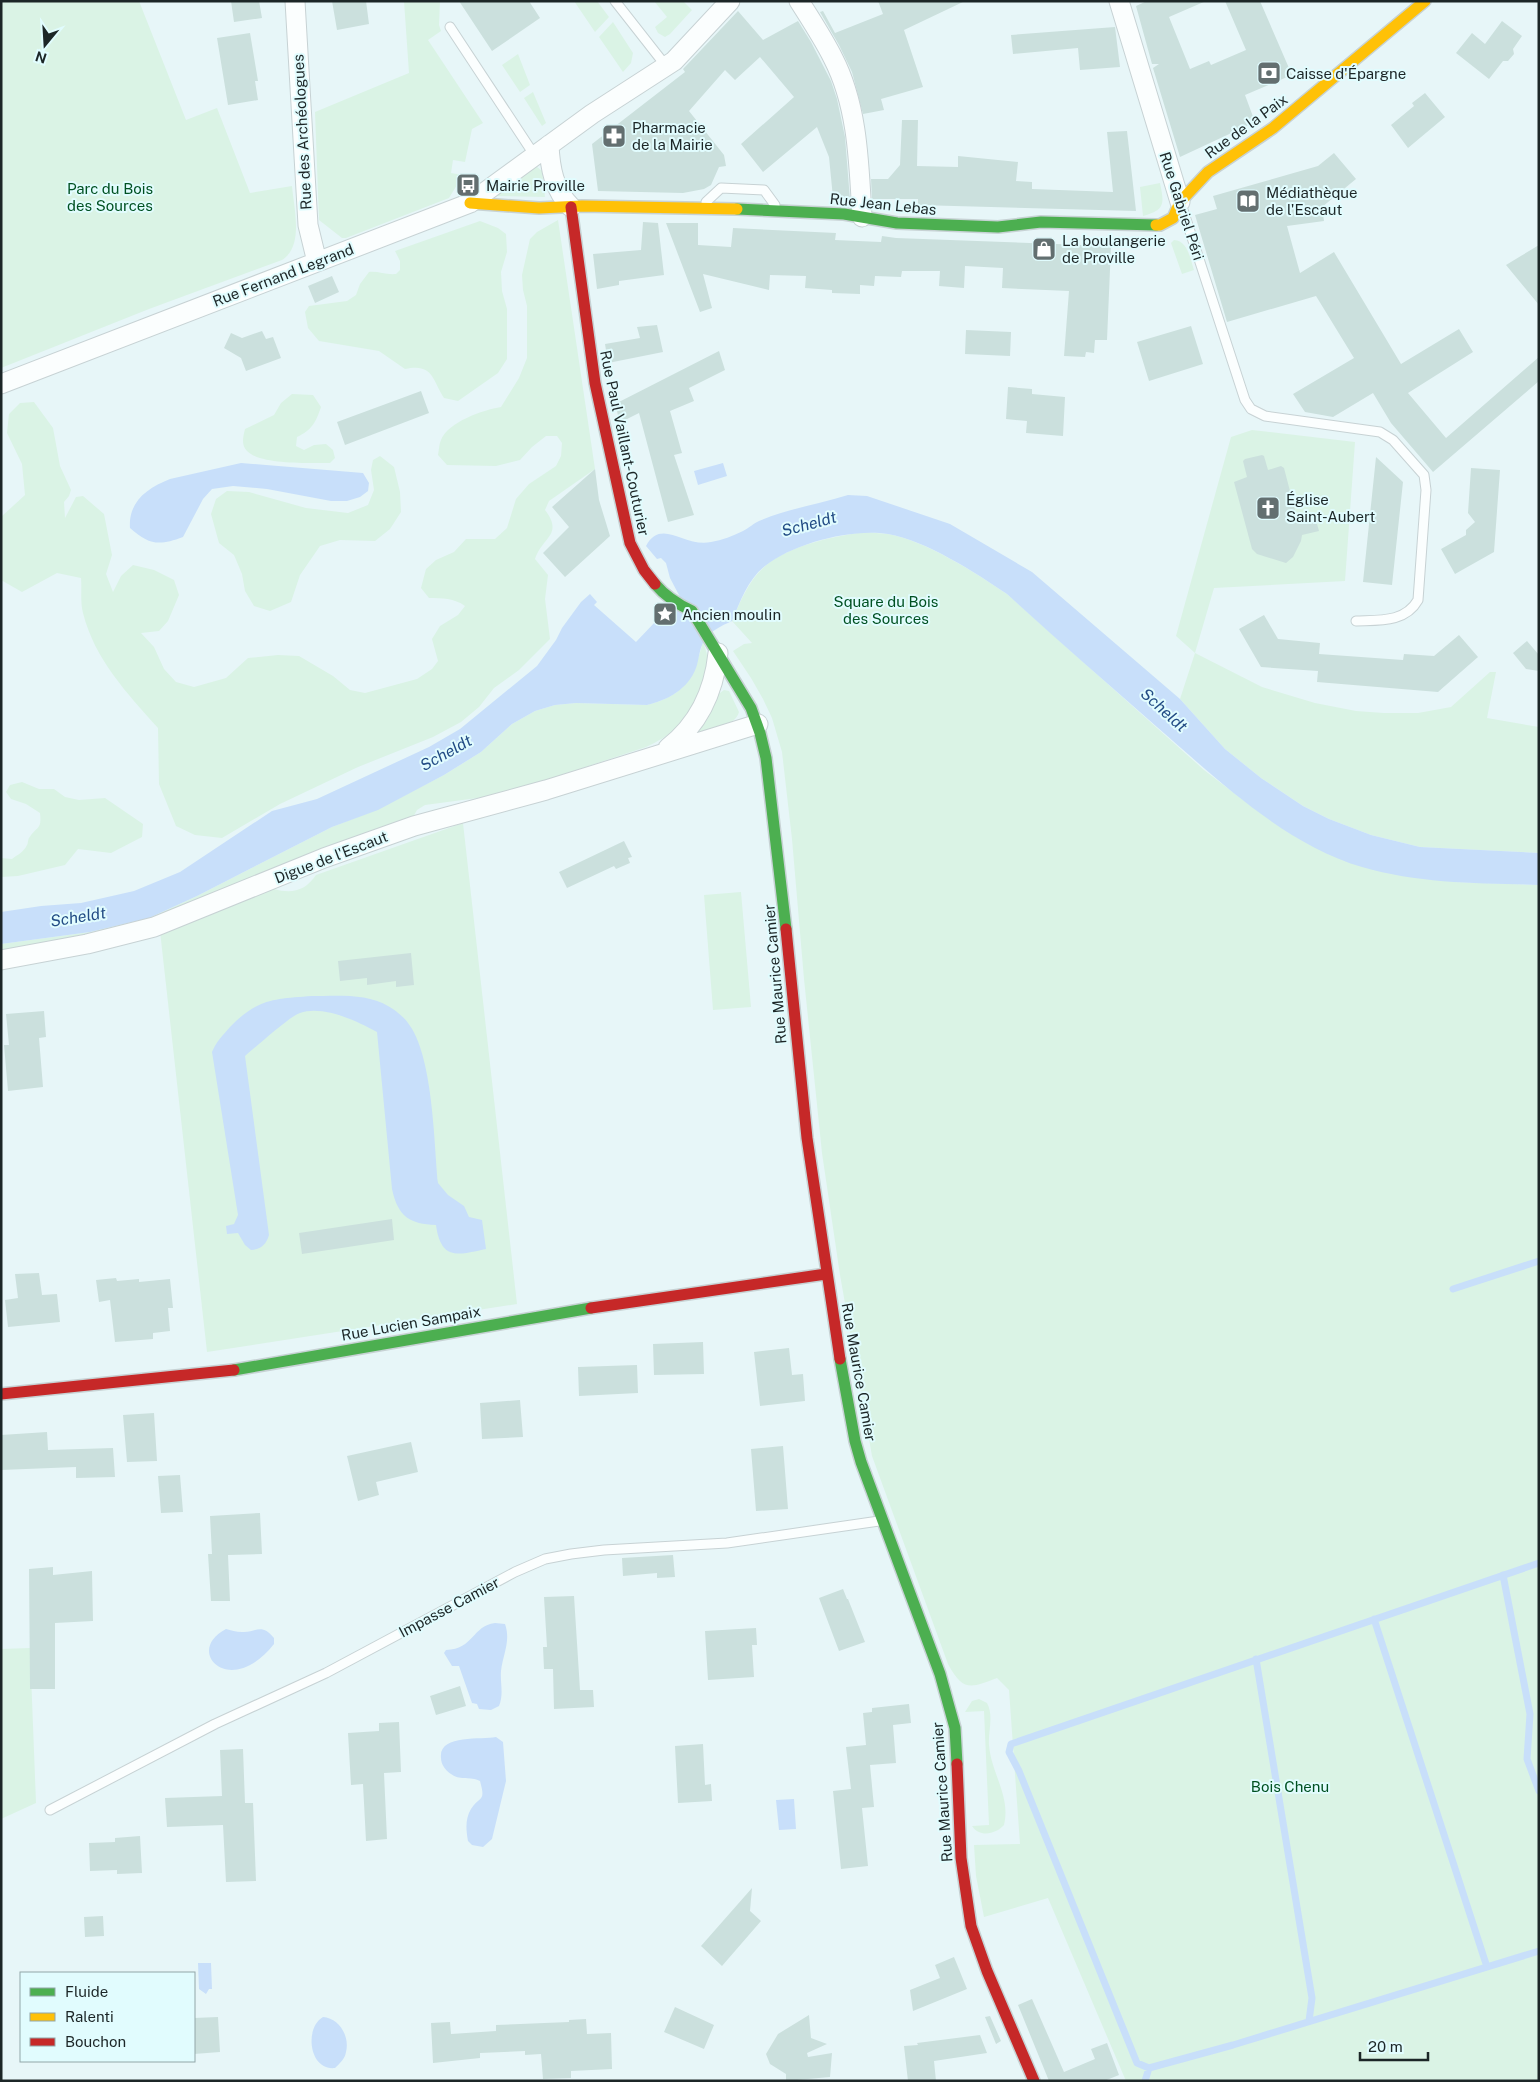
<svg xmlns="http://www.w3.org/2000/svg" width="1540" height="2082" viewBox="0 0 1540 2082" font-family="'Public Sans',sans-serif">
	<rect width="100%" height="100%" fill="#e7f6f8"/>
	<path fill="#daf3e5" d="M1 1H139L186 120 217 108 250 193 292 186C294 209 304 246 282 260L149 309 1 368Z
		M404 1H440L439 25 441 31 428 40 483 123 472 129 465 162 453 160 451 173 463 175 449 198 346 238H342L319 220 315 112 409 73Z
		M574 1H597L609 17 595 32Z
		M654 1H683L692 10 670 34 665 37 658 33 655 27 667 17Z
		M613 22 633 53 631 63 623 72 599 37Z
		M518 54 530 85 520 92 502 65Z
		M533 92 546 123 542 126 524 98Z
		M536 166 542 171 545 197 494 196Z
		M1160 183C1164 203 1166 210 1143 216L1140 187Z
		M558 220 595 469 549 501 545 510C564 535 542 537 535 559L548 575 545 599 550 639 519 670 494 688 479 707 461 722 433 737 358 767 280 804 222 838 195 835 176 826 159 784 158 728C127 693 95 660 83 613 80 602 82 589 81 578L57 573 22 592 1 580V517L25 495 22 464 7 433 9 414 20 403 34 402 53 428 60 466 71 490 69 496 64 502 65 518 76 497 83 496 104 514 112 555 106 574 113 592 121 576 133 565 154 570 174 580 179 595 168 621 159 631 141 633 154 647 164 669 176 682 194 687 226 678 248 658 278 655 299 656 333 676 350 690 365 693 417 679 432 669 438 661 432 639 440 626 458 615 465 606C454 598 442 598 429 598L421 588 426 569 436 560 454 552 466 539H495L507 528 516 499 529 484 556 466 561 456 562 443 557 436H546L532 447 520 460 496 466 447 465 438 455C439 450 439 444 441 440 448 422 483 410 501 407L519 378 527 358V306L523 290 522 275 530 239 537 232Z
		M480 221 498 228 506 234 507 252 501 272 502 291 507 309V359L498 373 458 401 444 398C432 379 433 363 405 369L379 351 319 341 308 328 305 312 309 306 347 301 356 295 360 284 369 272C378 271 386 275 396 274L400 270V261L395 251Z
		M1174 240C1188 241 1190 258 1194 270L1182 274 1171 243Z
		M292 394 313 395 321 407C316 422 312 430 297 437L296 446 304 450 314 445 326 444 333 450 335 458 330 463C311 463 260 465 247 451 241 445 243 437 245 429L274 415 281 403Z
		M1252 430 1355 442 1345 581 1214 588 1195 653 1262 687 1315 703 1356 711 1384 713H1418L1451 707 1490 672H1496L1487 718 1539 727V853L1420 847 1371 835 1329 819 1303 806 1261 778 1225 749 1180 699 1195 653 1176 636 1231 437Z
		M380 456 394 467 400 492 401 512 390 529 375 541 340 540 320 546 300 575 291 602 270 611 254 606 245 591 242 574 234 555 219 543 211 514 216 499 227 491 249 492 306 508 348 513 368 505 374 490 371 470 373 460Z
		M865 532C872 533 880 533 888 534 924 540 976 573 1007 594L1204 770 1243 800 1454 882 1539 885V2081H1126L1048 1898 984 1917 976 1876 974 1845 1020 1844 1009 1690 997 1678C971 1688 963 1692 948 1664L872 1456 840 1275 822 1153 804 979 792 839 782 752 772 718 763 699 751 678 733 651 744 644 752 643 732 621C740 602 748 582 763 568 786 546 834 536 865 532Z
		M703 642C706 650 709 659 708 669 706 684 690 716 678 727 669 735 657 742 646 747L543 781 485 797 425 805 417 810 412 819 165 918 1 955V944L90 932 149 918 197 896 332 827 378 809 444 775 481 752 512 724 535 711 555 705 576 703 647 705C686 695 693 678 703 642Z
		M724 690 729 691 739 712C735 727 710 729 697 734L717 695Z
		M22 782 39 789H54L65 797 79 800 105 798 143 824 142 837 111 853 78 849 65 865 18 876 1 877V858L12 859C17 855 24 852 27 845 28 844 28 839 29 838 37 826 42 830 40 813L26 804 11 799 6 792 10 785Z
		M463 823 517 1304 207 1352 160 931 274 889C292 894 305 891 316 875Z
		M741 892 751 1007 713 1010 704 895Z
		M30 1648 36 1803 1 1819V1649Z
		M979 1699 987 1703C994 1716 988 1731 989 1745 991 1773 1011 1796 1004 1825 996 1834 980 1838 972 1826L989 1825 984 1711 965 1712 972 1701Z"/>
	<path fill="#c8dffa" d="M241 463 363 473 369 483 368 491 360 497 347 501H331L267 489 233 486 212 489 203 499 183 537C159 546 149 545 130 528 128 502 147 488 170 479Z
		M723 463 727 476 698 485 694 471Z
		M848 495 867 496 950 524 1032 572 1180 699 1225 749 1261 778 1303 806 1329 819 1371 835 1420 847 1539 853V885C1479 883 1420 884 1362 867 1284 844 1217 779 1157 727 1107 683 1056 639 1007 594 976 573 925 540 888 534 852 528 794 543 765 566 748 579 740 602 732 621 721 626 710 631 704 641 699 649 699 660 696 668 688 689 668 700 647 705L576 703 555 705 535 711 512 724 481 752 444 775 378 810 332 827 197 896 149 918 90 932 1 944V912L41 906 81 903 134 891 180 872 272 811 317 799 429 747 460 729 537 666 556 640 562 628 581 602 590 594 597 602 594 605 636 642 656 621 659 625 662 623 680 597 670 578 666 563 661 558 657 559 646 546C661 517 685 548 711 542 722 540 733 536 743 531 749 528 754 523 759 521 787 509 819 504 848 495Z
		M312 996C336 996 367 993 388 1006 394 1009 404 1017 408 1023 433 1055 434 1141 438 1183L448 1195 464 1206 469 1217 482 1220 486 1249C458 1255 441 1261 436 1225 410 1224 398 1217 392 1189L377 1032C357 1021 323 1005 300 1013 290 1016 256 1047 245 1056L269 1235C266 1245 261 1249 251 1250L245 1245 238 1233 227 1234 226 1226 234 1224 238 1215 212 1052C216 1042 223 1035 230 1027 258 998 275 999 312 996Z
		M495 1623 505 1624C511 1641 503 1654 501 1671 500 1683 504 1694 499 1706L491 1710 479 1709 477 1704 472 1703 459 1666H452L444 1653 446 1650C474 1649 472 1626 495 1623Z
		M226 1629C231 1630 236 1632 242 1632 256 1633 261 1622 274 1638V1644C230 1700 183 1651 226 1629Z
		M496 1737 503 1742 506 1781 492 1839 483 1847 472 1845 468 1841C466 1830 465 1819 471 1809 480 1795 486 1803 480 1781 470 1776 460 1781 451 1774 445 1770 441 1764 441 1758 438 1734 481 1740 496 1737Z
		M794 1799 796 1829 779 1830 776 1800Z
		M198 1963H211L212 1989H209L206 1994 199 1989Z
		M323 2017C339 2018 350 2036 346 2052 345 2059 340 2063 335 2068 309 2071 304 2028 323 2017Z"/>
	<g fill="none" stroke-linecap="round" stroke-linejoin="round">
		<path stroke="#c8dffa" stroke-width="7" d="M1453 1289 1539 1261
			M1503 1575 1530 1714 1527 1759 1539 1791
			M1374 1619 1487 1967
			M1256 1659 1312 1998 1309 2021
			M1149 2068 1137 2063 1019 1771 1009 1752 1011 1744 1539 1563
			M1145 2081 1149 2068 1233 2045 1539 1951"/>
	</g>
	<path fill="#cbe0dd" d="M231 1H259L262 18 234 22Z
		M332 1H366L369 24 337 30Z
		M459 1H529L540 18 492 51Z
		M878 1H965L904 30 923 87 881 99 884 110 863 114 852 72 839 45 820 12 823 11 835 33 883 14Z
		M1147 1H1206L1169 17 1190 69 1209 61 1211 65 1246 50 1225 1H1260L1292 75 1245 95 1255 122 1180 157 1153 68 1159 64H1152L1136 6Z
		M738 11 763 40 798 21 811 42 831 81 837 99 845 137 850 200 833 198 829 157 817 127 763 172 741 144 794 97 760 57 735 80 725 70 689 111 724 155 726 166 719 167 711 185 704 189 683 193 598 191 592 144 685 72 683 69Z
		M1502 21 1522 36 1513 49 1514 54 1508 61H1503L1489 79 1456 53 1472 33 1485 44Z
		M1115 27 1120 67 1080 70 1078 48 1013 54 1011 35Z
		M250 33 258 81H255L258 100 228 105 217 38Z
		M1425 93 1445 117 1408 148 1391 125 1414 106 1412 103Z
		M902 120H918L917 166 958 167V156L1018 162 1016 181 1032 182V189L1113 192 1107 132 1127 131 1136 211 918 205V199H872L871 179H888L900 165Z
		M1334 153 1356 179 1322 207 1324 221 1287 226 1300 273 1334 252 1401 364 1459 329 1473 352 1408 393 1446 438 1539 357V381L1433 472 1391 423 1373 393 1333 417 1305 412 1293 394 1354 358 1316 296 1227 322 1195 215 1217 209 1213 196 1318 166Z
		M643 222 658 223 664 275 619 281V285L597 289 593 254 641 250Z
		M666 223H698V245L731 247 733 228 836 233 835 240 881 242 882 236 896 238 1111 246 1107 340H1095L1094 353 1086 352 1085 357 1064 356 1069 291 1002 288 1003 268 965 266 964 288 939 286 940 271H902L901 277 875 276 874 286 860 285V294L832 293V290L805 288 806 276 770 275 769 290 703 274 712 308 700 312Z
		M1539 245V305L1506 265Z
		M332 276 339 292 315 303 308 286Z
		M657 325 663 352 608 363 605 344 640 338 637 327Z
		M1191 326 1203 364 1149 381 1137 342Z
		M966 330 1011 332 1010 356 965 354Z
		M262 331 266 339 273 337 281 358 246 371 241 358 224 348 231 333 242 338Z
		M719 351 725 370 689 388 694 401 670 411 682 453 674 455 694 515 668 522 639 413 627 419H619L615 404Z
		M1008 387 1032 389V394L1065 397 1063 436 1026 433 1027 421 1006 419Z
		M421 391 429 413 345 445 337 422Z
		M1262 455 1264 456 1268 470 1281 466 1284 468 1297 518 1314 513 1319 531 1302 535 1301 541 1293 557 1286 563 1257 554 1252 549 1234 482 1247 477 1243 461 1245 459Z
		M1376 457 1403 482 1392 585 1363 582Z
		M1471 468 1500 470 1494 552 1455 574 1441 549 1466 535V530L1475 522 1468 513Z
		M595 469 599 500 610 536 565 577 543 553 569 527 552 507Z
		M1264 615 1278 639 1320 643 1319 654 1403 660 1404 654 1434 656 1459 635 1478 657 1438 692 1317 682 1318 671 1261 667 1239 629Z
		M1527 641 1539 655V671L1526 669 1513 653Z
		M624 841 632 857 628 858 630 863 616 869 614 866 567 888 559 872Z
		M411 953 414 985 396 987V981L367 985V978L340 981 338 961Z
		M44 1011 46 1037 39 1038 43 1087 8 1091 4 1045H9L6 1014Z
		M392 1219 394 1240 302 1254 299 1233Z
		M39 1273 42 1295 57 1294 60 1322 8 1327 5 1300 18 1298 15 1274Z
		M116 1278 117 1281 139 1279V1282L170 1279 173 1308H168L170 1331 153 1333V1339L115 1342 110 1300 99 1302 96 1280Z
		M703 1342 704 1374 654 1375 653 1344Z
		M789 1348 792 1375 803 1374 805 1401 760 1406 754 1352Z
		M637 1365 638 1393 579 1396 578 1367Z
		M520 1400 523 1437 482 1439 480 1403Z
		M154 1413 157 1461 127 1462 123 1415Z
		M47 1432 48 1450 113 1448 115 1477 76 1478V1467L1 1470V1435Z
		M411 1442 418 1472 376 1482 379 1495 358 1501 347 1456Z
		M783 1446 788 1509 756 1511 751 1449Z
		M180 1475 183 1512 161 1513 158 1476Z
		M260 1513 262 1554 228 1555 230 1601H211L208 1554H212L210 1516Z
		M673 1555 675 1577 657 1578V1573L623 1576 622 1558Z
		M53 1567V1575L92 1571 93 1621 55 1623V1689H30L29 1569Z
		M843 1589 847 1599H848L865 1642 839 1651 819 1598Z
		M574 1596 580 1690H593L594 1707 554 1709 553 1669H544L543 1647H547L544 1597Z
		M756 1628 757 1645H752L754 1677 708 1680 705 1631Z
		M460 1686 466 1706 436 1715 430 1696Z
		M909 1704 911 1723 893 1725 896 1763 870 1765 874 1807 862 1808 868 1866 841 1869 833 1791 851 1789 846 1747 866 1745 863 1713 872 1712V1708Z
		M399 1722 401 1772 384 1773 387 1839 366 1841 363 1784 351 1785 348 1733 379 1731V1723Z
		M703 1744 705 1785 711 1784 712 1801 678 1803 675 1746Z
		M243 1749 245 1803H253L256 1881 226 1882 223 1825 167 1827 165 1798 222 1796 220 1750Z
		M140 1836 142 1873 117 1874V1870L90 1871 89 1843 115 1842V1838Z
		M752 1888 750 1911 761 1921 722 1966 701 1946Z
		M103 1916 104 1936 85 1937 84 1917Z
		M954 1957 967 1989 913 2011 910 1990 940 1978 935 1965Z
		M1032 1999 1064 2072 1095 2059 1091 2049 1107 2043 1119 2075 1104 2081H1049L1018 2005Z
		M675 2007 714 2025 704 2049 664 2032Z
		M809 2015 811 2038 827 2044 807 2053 808 2057 832 2053 830 2077 786 2081V2074L770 2064 766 2054 778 2034Z
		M990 2016 1001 2041 996 2044 985 2017Z
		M218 2017 220 2052 194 2054V2018Z
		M586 2019 587 2034 611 2033 612 2069 571 2071V2078L543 2079 541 2054 525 2055V2051L480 2053V2058L433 2063 431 2023 450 2022 451 2034 496 2031V2025L569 2022V2020Z
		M980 2035 987 2053 934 2061 936 2081H908L904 2046 918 2045 917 2043Z"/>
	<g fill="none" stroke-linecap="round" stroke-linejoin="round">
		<g stroke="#c7d2d4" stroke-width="11">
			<path id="lane" d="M615 1 666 66
				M450 27 535 156
				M706 202 721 188 764 190 775 205
				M1183 210 1245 400 1251 409 1265 416 1380 432 1393 440 1424 475 1426 490 1418 600C1405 623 1378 620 1356 621
				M50 1810 215 1724 326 1673 515 1572 545 1559 571 1554 604 1550 727 1543 879 1521"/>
		</g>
		<g stroke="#c7d2d4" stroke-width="21">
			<path id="street" d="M295 1 308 225 317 262
				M799 1C811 20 823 38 833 58 858 106 859 164 862 217
				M1119 1 1180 202
				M549 145C550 168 554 190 571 207
				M1 384 470 203 592 114 674 61 730 1
				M668 748C699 724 714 691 718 653
				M1 960 87 944 154 927 324 858 414 826 546 790 758 724"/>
		</g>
		<g stroke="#c7d2d4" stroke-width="14">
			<path id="fast" d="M737 209 844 214 897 223 998 227 1041 222 1156 225
				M655 584C666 597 677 604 692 611L751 708 760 733 766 758 786 929
				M840 1359 855 1441 861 1462 940 1674 955 1728 957 1764
				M234 1370 591 1308"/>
		</g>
		<g stroke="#c7d2d4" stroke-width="14">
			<path id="slow" d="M470 203 539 208 582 206 737 209
				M1156 225H1160L1173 218 1180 202 1208 172 1273 128 1425 1"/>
		</g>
		<g stroke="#c7d2d4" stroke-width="14">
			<path id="jam" d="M571 207 595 383 630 543 644 570 655 584
				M786 929 807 1138 840 1359
				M591 1308 826 1274
				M1 1394 234 1370
				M957 1764 961 1858 971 1926 987 1971 1034 2081"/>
		</g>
		<use href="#lane" stroke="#fbfefe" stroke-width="9"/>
		<use href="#street" stroke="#fbfefe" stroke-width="19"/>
		<use href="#fast" stroke="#4caf50" stroke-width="11"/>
		<use href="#slow" stroke="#ffc107" stroke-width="11"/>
		<use href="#jam" stroke="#c62828" stroke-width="11"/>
	</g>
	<defs>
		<g id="bank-square" transform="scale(1.25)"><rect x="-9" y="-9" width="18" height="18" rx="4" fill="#636f70" stroke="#e1fcfe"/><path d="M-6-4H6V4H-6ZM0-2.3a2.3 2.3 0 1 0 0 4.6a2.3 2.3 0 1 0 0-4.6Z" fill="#fff"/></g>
		<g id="pharmacy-square" transform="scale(1.25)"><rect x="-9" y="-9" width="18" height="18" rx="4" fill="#636f70" stroke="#e1fcfe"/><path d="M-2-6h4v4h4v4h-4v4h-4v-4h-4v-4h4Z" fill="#fff"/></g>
		<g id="bus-square" transform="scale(1.25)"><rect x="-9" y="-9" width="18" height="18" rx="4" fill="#636f70" stroke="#e1fcfe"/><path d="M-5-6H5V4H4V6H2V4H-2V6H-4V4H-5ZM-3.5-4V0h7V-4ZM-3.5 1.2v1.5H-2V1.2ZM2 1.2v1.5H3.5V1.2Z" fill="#fff"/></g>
		<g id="library-square" transform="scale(1.25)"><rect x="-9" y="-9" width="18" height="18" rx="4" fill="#636f70" stroke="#e1fcfe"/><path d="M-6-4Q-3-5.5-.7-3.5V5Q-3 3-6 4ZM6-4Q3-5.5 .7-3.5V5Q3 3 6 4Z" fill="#fff"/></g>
		<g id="shop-square" transform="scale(1.25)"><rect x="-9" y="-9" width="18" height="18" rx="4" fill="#636f70" stroke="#e1fcfe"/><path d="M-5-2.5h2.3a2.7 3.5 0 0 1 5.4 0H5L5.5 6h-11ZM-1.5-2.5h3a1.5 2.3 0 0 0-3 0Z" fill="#fff"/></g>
		<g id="church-square" transform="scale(1.25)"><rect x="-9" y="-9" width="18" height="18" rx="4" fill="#636f70" stroke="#e1fcfe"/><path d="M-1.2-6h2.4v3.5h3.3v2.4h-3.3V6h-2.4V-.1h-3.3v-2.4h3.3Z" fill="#fff"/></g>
		<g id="sight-square" transform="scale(1.25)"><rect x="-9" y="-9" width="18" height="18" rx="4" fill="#636f70" stroke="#e1fcfe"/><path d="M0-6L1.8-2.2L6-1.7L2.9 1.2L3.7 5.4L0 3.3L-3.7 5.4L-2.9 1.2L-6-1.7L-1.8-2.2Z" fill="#fff"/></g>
	</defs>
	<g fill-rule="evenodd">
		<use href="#bank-square" x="1269" y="73"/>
		<use href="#pharmacy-square" x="614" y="136"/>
		<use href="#bus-square" x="468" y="185"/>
		<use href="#library-square" x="1248" y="201"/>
		<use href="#shop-square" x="1044" y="249"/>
		<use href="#church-square" x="1268" y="508"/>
		<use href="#sight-square" x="665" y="614"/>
	</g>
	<g text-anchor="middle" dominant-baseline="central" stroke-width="4" stroke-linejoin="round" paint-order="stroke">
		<g font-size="15" fill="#1c2627" stroke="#e1fcfe" text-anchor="start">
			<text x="1286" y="73">Caisse d'Épargne</text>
			<text x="632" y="127">Pharmacie<tspan x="632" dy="17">de la Mairie</tspan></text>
			<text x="486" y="185">Mairie Proville</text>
			<text x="1266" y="192">Médiathèque<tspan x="1266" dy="17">de l'Escaut</tspan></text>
			<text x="1062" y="240">La boulangerie<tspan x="1062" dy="17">de Proville</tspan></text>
			<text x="1286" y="499">Église<tspan x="1286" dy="17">Saint-Aubert</tspan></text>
			<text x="682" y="614">Ancien moulin</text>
		</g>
		<g font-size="15" fill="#1c2627" stroke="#e1fcfe">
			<text transform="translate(1246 126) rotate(-36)">Rue de la Paix</text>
			<text transform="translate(302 132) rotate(-93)">Rue des Archéologues</text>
			<text transform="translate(883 204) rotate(6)">Rue Jean Lebas</text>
			<text transform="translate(1182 206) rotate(72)">Rue Gabriel Péri</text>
			<text transform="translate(283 275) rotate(-21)">Rue Fernand Legrand</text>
			<text transform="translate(625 443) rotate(78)">Rue Paul Vaillant-Couturier</text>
			<text transform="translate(331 857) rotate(-21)">Digue de l'Escaut</text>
			<text transform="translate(775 974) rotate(-95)">Rue Maurice Camier</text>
			<text transform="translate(411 1323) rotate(-10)">Rue Lucien Sampaix</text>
			<text transform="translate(859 1372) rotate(80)">Rue Maurice Camier</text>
			<text transform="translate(449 1607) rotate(-28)">Impasse Camier</text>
			<text transform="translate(942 1792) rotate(-94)">Rue Maurice Camier</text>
		</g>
		<g font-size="15" fill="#005122" stroke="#e1fcfe">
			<text x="110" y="188">Parc du Bois<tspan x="110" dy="17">des Sources</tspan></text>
			<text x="886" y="601">Square du Bois<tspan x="886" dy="17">des Sources</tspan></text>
			<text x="1290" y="1786">Bois Chenu</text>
		</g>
		<g font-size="16" font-style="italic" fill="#224c85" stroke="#e1fcfe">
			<text transform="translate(809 524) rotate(-15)">Scheldt</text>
			<text transform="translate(1164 710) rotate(42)">Scheldt</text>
			<text transform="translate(446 753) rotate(-29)">Scheldt</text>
			<text transform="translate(78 917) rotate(-9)">Scheldt</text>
		</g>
	</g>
	<rect width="1540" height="2082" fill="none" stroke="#1c2627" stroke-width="5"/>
	<rect x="20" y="1972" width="175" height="90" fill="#e1fcfe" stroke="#92a6a8"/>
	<rect x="30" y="1988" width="25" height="8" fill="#4caf50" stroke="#92a6a8"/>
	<text x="65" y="1997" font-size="15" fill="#1c2627">Fluide</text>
	<rect x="30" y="2013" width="25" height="8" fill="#ffc107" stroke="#92a6a8"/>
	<text x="65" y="2022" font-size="15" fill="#1c2627">Ralenti</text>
	<rect x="30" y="2038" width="25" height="8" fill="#c62828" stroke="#92a6a8"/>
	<text x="65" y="2047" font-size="15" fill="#1c2627">Bouchon</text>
	<g transform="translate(45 45) rotate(198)" stroke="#e1fcfe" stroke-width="4" paint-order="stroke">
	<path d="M0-4L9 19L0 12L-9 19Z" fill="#1c2627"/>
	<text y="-8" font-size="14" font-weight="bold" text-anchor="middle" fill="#1c2627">N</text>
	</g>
	<path d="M1360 2052v8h68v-8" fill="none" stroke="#1c2627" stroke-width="2.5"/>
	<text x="1368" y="2052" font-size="15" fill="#1c2627" stroke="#e1fcfe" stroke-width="4" paint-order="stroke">20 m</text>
</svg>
